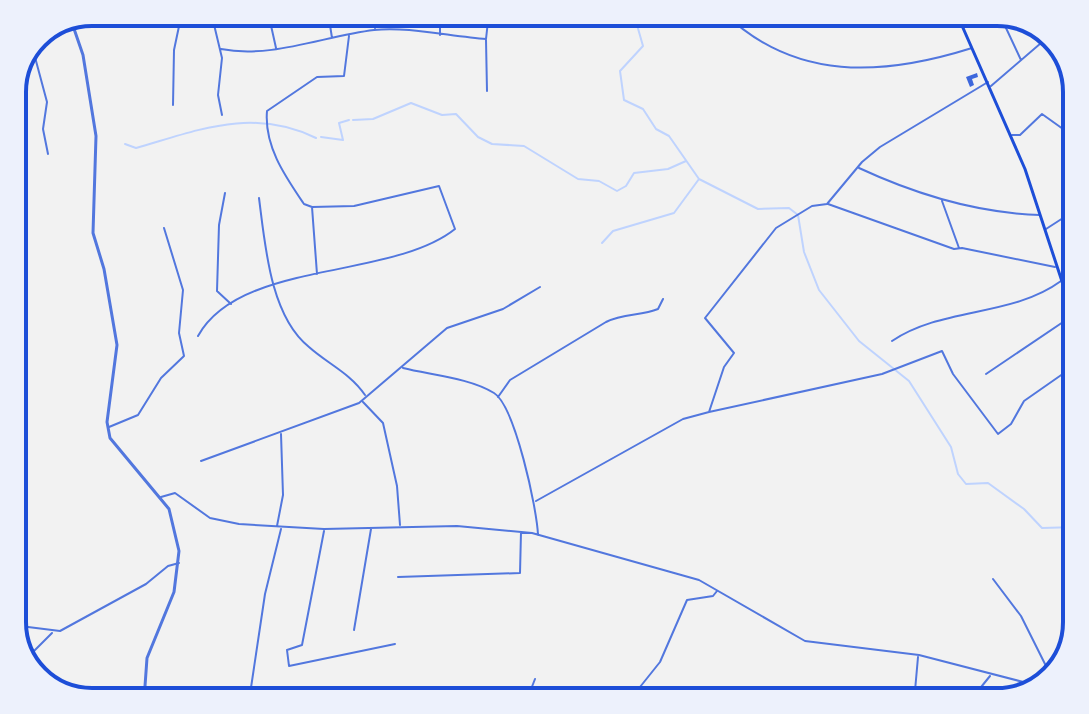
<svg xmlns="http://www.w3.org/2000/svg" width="1089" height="714" viewBox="0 0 1089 714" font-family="'Varela Round',sans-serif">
	<rect width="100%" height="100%" fill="#f2f2f2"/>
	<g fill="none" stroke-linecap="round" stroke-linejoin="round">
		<path stroke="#bfd3fe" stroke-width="2" d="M609 12 623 24 637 25 643 46 620 71 624 100 643 109 656 129 669 136 699 179 758 209 789 208 798 215 804 252 819 290 859 341 909 381 951 447 958 474 966 484 988 483 1024 509 1042 528 1077 527
			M353 120 373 119 411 103 442 115 456 114 478 137 492 144 524 146 578 179 599 181 617 191 626 186 634 173 668 169 686 161
			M321 137 343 140 339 123 349 120
			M125 144 136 148C199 130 252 107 316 138
			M602 243 613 231 674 213 699 179"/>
	</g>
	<path fill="#3d67dc" d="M977 73 978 77 972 79 974 85 970 87 966 77Z"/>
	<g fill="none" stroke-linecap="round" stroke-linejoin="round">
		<path stroke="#5277de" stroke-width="2" d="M211 12 222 58 218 95 222 115
			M268 12 276 48
			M328 12 332 38
			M375 12V28
			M440 12V35
			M723 12C795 82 883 76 972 48
			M816 12 857 23 918 12
			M999 13 1021 60
			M486 40 487 91
			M32 46 47 102 43 129 48 154
			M221 49C271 59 324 36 374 30 407 26 453 37 486 39L489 12
			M991 86 1048 37
			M173 105 174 50 182 12
			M1012 135H1020L1042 114 1077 139
			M859 168C915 194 977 213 1040 215
			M225 193 219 225 217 291 231 304
			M259 198C265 244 270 316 309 347 328 364 350 373 365 395
			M942 201 959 248
			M828 204 954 249 962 248 1055 267
			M312 207 304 204C285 176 264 146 267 111L317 77 344 76 349 36
			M1046 229 1077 209
			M198 336C240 260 391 280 455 229L439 186 354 206 312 207 317 274
			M892 341C942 307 1012 317 1061 281
			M403 368C431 375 470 378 494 393 515 406 537 509 538 535
			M986 374 1072 316
			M498 397 510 380 606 322C623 313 641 316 658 309L663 299
			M363 402 383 423 397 486 400 525
			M709 412 882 374 942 351 953 374 998 434 1011 424 1024 401 1077 364
			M109 427 138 415 161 378 184 356 179 333 183 290 164 228
			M201 461 359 403 447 328 503 309 540 287
			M161 497 175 493 210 518 239 524 324 529 457 526 532 533 699 580 805 641 919 655 1031 684
			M536 501 683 419 709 412 724 367 734 353 705 318 776 228 812 206 827 204 862 162 880 147 988 82
			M277 526 283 495 281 434
			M324 531 302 645 287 650 289 666 395 644
			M398 577 520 573 521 532
			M993 579 1021 616 1050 674
			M12 625 60 631 146 584 168 566 179 563
			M354 630 371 529
			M29 656 52 633
			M249 701 265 594 281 529
			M215 702 248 701
			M526 702 535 679
			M628 702 660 662 687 600 713 596 717 591
			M914 702 918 657
			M969 702 990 676"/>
		<path stroke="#5277de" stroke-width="3" d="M71 20 83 55 96 136 93 233 104 269 117 345 107 422 110 438 169 509 179 551 174 592 147 658 145 686 153 702"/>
		<path stroke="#1d4ed8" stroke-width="3" d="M956 12 1025 169 1077 327"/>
	</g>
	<path d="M0 0H1089V714H0ZM92 26H997A66 66 0 0 1 1063 92V622A66 66 0 0 1 997 688H92A66 66 0 0 1 26 622V92A66 66 0 0 1 92 26Z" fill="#edf1fc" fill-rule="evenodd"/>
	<path fill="none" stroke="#1d4ed8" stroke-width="4" d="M92 26H997A66 66 0 0 1 1063 92V622A66 66 0 0 1 997 688H92A66 66 0 0 1 26 622V92A66 66 0 0 1 92 26Z"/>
</svg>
